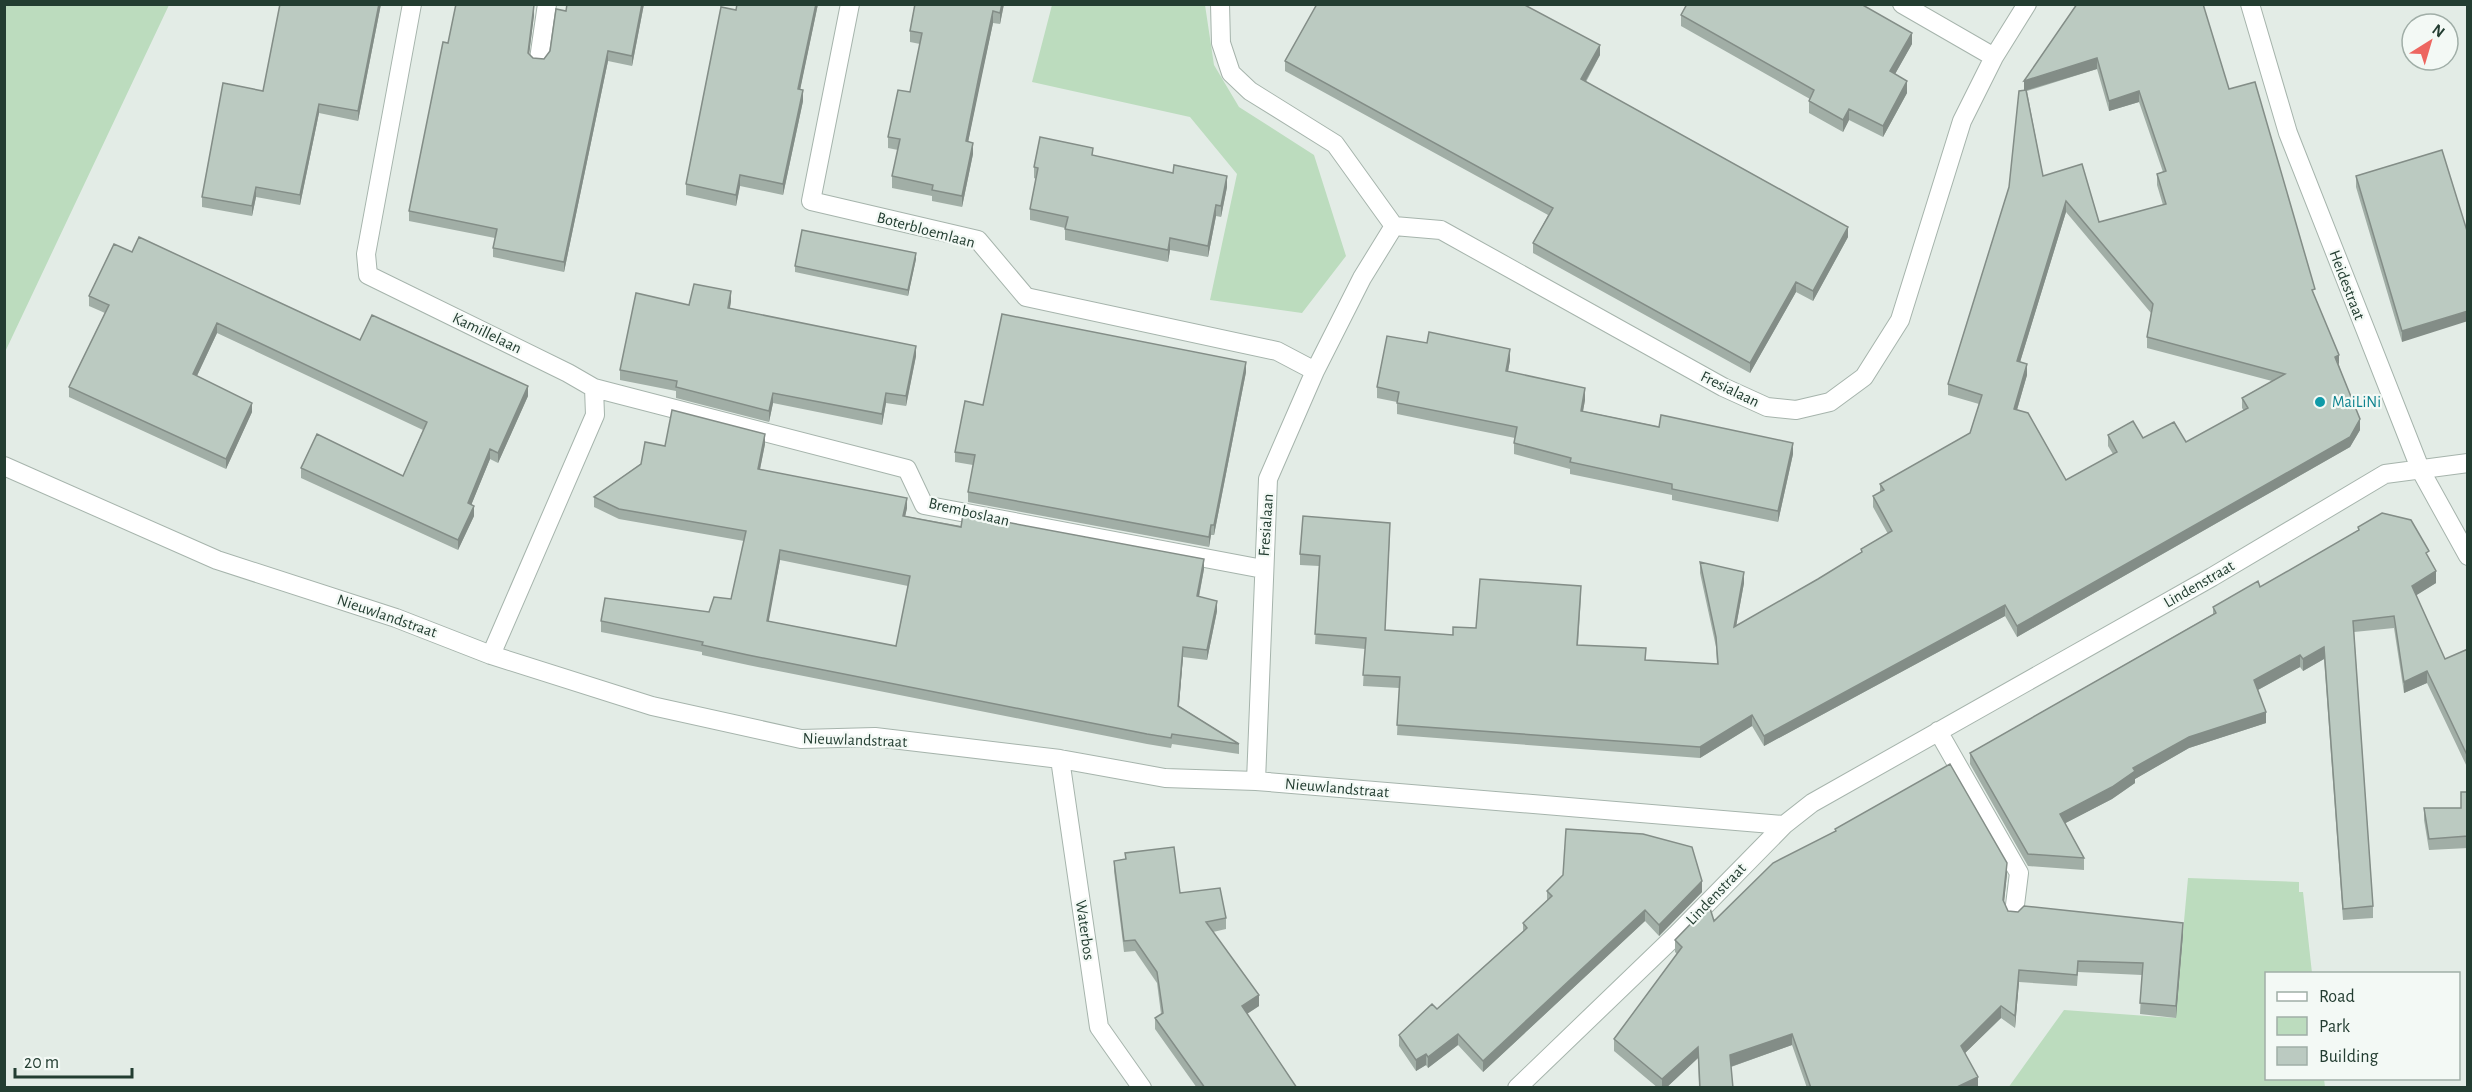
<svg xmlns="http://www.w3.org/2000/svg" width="2472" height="1092" viewBox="0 0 2472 1092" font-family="'Alegreya Sans',sans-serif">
	<rect width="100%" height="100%" fill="#e3ece6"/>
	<path fill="#bcdcbe" d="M5 4 169 5 5 352 4 5Z
		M1052 5H1205L1214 65 1239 107 1314 155 1346 256 1302 313 1210 300 1237 174 1190 117 1032 82Z
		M2188 878 2299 882V892H2303L2312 973 2266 974V1078L2324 1079 2325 1087 2008 1088 2064 1010 2175 1018Z"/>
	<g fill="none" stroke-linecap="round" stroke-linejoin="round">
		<g stroke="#a6b4ac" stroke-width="20">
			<path id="minor" d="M412 4 366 254 368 275 568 373 594 388 595 415 491 655
				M850 4 811 201 978 240 1026 297 1277 351 1315 371
				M1220 4 1221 43 1231 73 1250 91 1335 144 1394 226 1441 230 1723 387 1767 407 1796 410 1830 402 1864 377 1900 320 1962 121 1994 57 2027 4
				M1902 4 1994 57
				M2250 4 2288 133 2421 471 2468 556
				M539 59 547 4
				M594 388 907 469 924 505 1263 569
				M4 466 217 560 396 618 491 655 652 706 801 739 875 737 1060 759 1165 778 1256 781 1784 825
				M1938 731 2019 873 2014 913
				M1060 759 1099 1027 1142 1088
				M1256 781 1268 479 1315 371 1362 278 1394 226
				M1517 1088 1676 935 1784 825 1812 803 2212 577 2385 474 2468 463"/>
		</g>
		<use href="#minor" stroke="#fff" stroke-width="18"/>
	</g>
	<path fill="#a1aea6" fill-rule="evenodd" d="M381 4 358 121 319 113 300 205 256 197 252 216 202 207V197L263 91Z
		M644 4 632 66 608 61 564 272 493 257V248L495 238 409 221V211L448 43 534 15 529 54 533 58 544 59 550 51Z
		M818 4 800 89 803 101 783 195 740 186 736 206 686 195V184L736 10Z
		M915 4H1004L1000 24 993 23 979 87 968 142 973 154 962 207 932 201V196L892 188V176L898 150 888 148V137L910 92 920 44 910 42V31Z
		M2077 4 2229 89 2315 297 2339 365 2360 430 2350 447 2017 637 2005 616 1764 746 1752 726 1700 758 1397 735 1399 688 1363 686 1365 649 1315 644 1319 566 1300 565V554L1390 533 1385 630 1453 635 1581 597 1578 645 1646 660 1717 664 1716 647 1700 573V562L1744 583 1736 626 1818 579 1861 553V549L1888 534 1873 507V496L1880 492V484L1970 433 1979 404 1948 395V384L2009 187 2024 90ZM2097 69 2109 111 2139 102 2163 172 2157 174V185L2163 205 2099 222 2043 176 2027 91ZM2066 212 2151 313 2147 337V348L2272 381 2242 398V408L2244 411 2186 442 2108 435V446L2113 454 2066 480 2017 410 2027 375 2020 362Z
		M1681 15 1912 44 1895 74 1907 93 1883 137 1849 120 1843 132 1809 113V101L1810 99 1681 26Z
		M1600 55 1586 82 1848 237 1813 301 1796 292 1750 373 1533 253V243L1548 215 1285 71V61Z
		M2442 150 2402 342 2356 187V176Z
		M1093 156 1227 187 1221 217 1216 216 1208 257 1170 250 1168 262 1065 240V228L1030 220V209L1036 179 1034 178V167Z
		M132 252 360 340 528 396 498 463 490 459 471 505 474 516 458 550 301 478V468L403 476 423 430 217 333 197 376 252 412 226 469 69 397V387L105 313 89 306V296Z
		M916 259 908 296 795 272V266Z
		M731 301 730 308 916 356 906 406 886 403 882 425 773 403 769 422 676 398V391L620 380V370L689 305Z
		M1510 360 1508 372 1585 400 1583 411 1793 454 1778 522 1672 500V495L1570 474V469L1514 454V443L1515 438 1397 414V402L1377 398V387Z
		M1246 372 1214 535H1211L1209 547 968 502V492L973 465 955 462V452L983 405Z
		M765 444 760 469 907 508 905 516 1204 569 1199 597 1217 611 1207 660 1183 657 1179 706 1239 744V754L1172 744 1171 748 1147 744 748 665 702 655V652L601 632V621L709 612 731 599 744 541 619 519 594 507V497L665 446ZM780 560 908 586 896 646 768 621Z
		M2358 527 2429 558 2436 583 2416 595 2445 659 2468 649V769L2427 683 2404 693 2394 628 2354 632 2373 906V918L2343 920 2324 659 2303 671 2300 667 2258 690 2266 723 2189 748 2135 779V783L2112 799 2065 823 2084 858V870L2028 866 1970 764V753L2213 614V607L2260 587 2358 531Z
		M2468 792V848L2429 850 2424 820V808H2461Z
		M1835 829 2007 874 2004 902 2008 911 2183 934 2176 1018 2140 1014 2142 975 2078 972 2077 986 2019 982 2015 1028 2001 1018 1965 1053 1978 1088H1807L1792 1045 1731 1067 1733 1088H1699L1698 1058 1666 1088H1658L1614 1051V1039L1677 954 1675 952V940L1714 921 1835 831Z
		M1125 853 1180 893 1226 918V929L1213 932 1259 1006 1247 1014 1297 1088H1197L1155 1029V1018L1161 1014 1157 983 1135 951 1124 952 1114 871V861L1125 859Z
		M1547 891 1702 892 1659 936 1645 921 1483 1072 1458 1045 1428 1068 1426 1065 1416 1071 1399 1046V1035L1437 1009 1523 931V923L1547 900Z"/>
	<path fill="#838d87" d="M379 4H381L358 121V111Z
		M642 4H644L632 66V56Z
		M816 4H818L798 100V89Z
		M1002 4H1004L1000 24V13Z
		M534 5V15L528 63V53Z
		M993 11V23L966 152V141Z
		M1912 33V44L1890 83V71Z
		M1600 45V55L1581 89V79Z
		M608 51V61L564 272V262Z
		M2097 58V69L2024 91V81Z
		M1907 81V93L1883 137V126Z
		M803 90V101L783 195V184Z
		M2139 91V102L2109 111V101Z
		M319 104V113L300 205V195Z
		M1849 109V120L1843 132V120Z
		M973 143V154L962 207V196Z
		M740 175V186L736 206V195Z
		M1227 176V187L1221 217V206Z
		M256 187V197L252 216V206Z
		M2066 201V212L2017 372V361Z
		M1216 205V216L1208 257V246Z
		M1848 227V237L1813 301V291Z
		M1170 238V250L1168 262V250Z
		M916 253V259L908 296V290Z
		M1796 282V292L1750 373V363Z
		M731 291V301L728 318V308Z
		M2468 311V321L2402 342V331Z
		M217 323V333L193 384V374Z
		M916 346V356L906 406V396Z
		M1510 349V360L1506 382V371Z
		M2339 355V365L2335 357Z
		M1246 362V372L1214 535V525Z
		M2027 364V375L2014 420V409Z
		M528 386V396L498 463V453Z
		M1585 388V400L1581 422V411Z
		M773 393V403L769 422V411Z
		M886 393V403L882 425V414Z
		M252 403V412L226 469V459Z
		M2360 419V430L2350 447 2017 637V626Z
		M765 434V444L758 479V469Z
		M1793 443V454L1778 522V511Z
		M490 449V459L468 513V503Z
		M907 498V508L903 526V516Z
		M474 506V516L458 550V540Z
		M1211 525V535L1209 547V537Z
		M780 550V560L767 631V621Z
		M1204 559V569L1197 606V596Z
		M2436 571V583L2412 598V586Z
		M1744 572V583L1734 638V627Z
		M1217 601V611L1207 660V650Z
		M2005 605V616L1764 746V736Z
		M1183 647V657L1178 716V706Z
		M2324 647V659L2303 671V659Z
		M2300 655V667L2254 692V680Z
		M2427 671V683L2404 693V682Z
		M2266 712V723L2189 748 2135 779V783L2112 799 2060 826V814L2133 768 2189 737Z
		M1752 715V726L1700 758V747Z
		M2007 863V874L2003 912V900Z
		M1702 881V892L1659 936V925Z
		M1645 910V921L1483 1072V1061Z
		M2183 923V934L2176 1018V1006Z
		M2019 970V982L2015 1028V1016Z
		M1259 995V1006L1242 1017V1006Z
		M2001 1006V1018L1961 1057V1046Z
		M1458 1034V1045L1428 1068V1057Z
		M1792 1034V1045L1730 1067V1055Z
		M1698 1047V1058L1666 1088H1662V1079Z
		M1426 1054V1065L1416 1071V1060Z
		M1978 1077V1088H1955Z"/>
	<path fill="#bbcac1" stroke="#838d87" stroke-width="1.5" fill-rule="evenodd" d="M280 4H379L358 111 319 104 300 195 256 187 252 206 202 197 223 83 263 91Z
		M456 4 534 5 528 53 533 58 544 59 550 51 556 9 566 11 567 4H642L632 56 608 51 564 262 493 248 497 229 409 211 443 42 448 43Z
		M737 4H816L798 89 803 90 783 184 740 175 736 195 686 184 721 7 736 10Z
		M915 4H1002L1000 13 993 11 979 76 966 141 973 143 962 196 932 190 933 185 892 176 900 139 888 137 898 90 910 92 922 33 910 31Z
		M1317 4H1523L1600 45 1581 79 1848 227 1813 291 1796 282 1750 363 1533 243 1553 208 1285 61Z
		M1687 4H1861L1912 33 1890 71 1907 81 1883 126 1849 109 1843 120 1809 101 1814 90 1681 15Z
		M2077 4H2203L2229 89 2255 82 2315 289 2312 290 2339 355 2335 357 2360 419 2350 437 2017 626 2005 605 1764 736 1752 715 1700 747 1397 725 1400 677 1363 675 1366 638 1315 634 1320 556 1300 554 1303 516 1390 523 1385 630 1453 635V627L1476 628 1480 579 1581 586 1577 645 1646 648 1645 660 1718 664 1716 637 1700 562 1744 572 1734 627 1818 579 1862 552 1861 549 1892 531 1873 496 1884 490 1880 484 1970 433 1982 395 1948 384 2009 187 2019 91 2026 90 2043 176 2082 164 2099 222 2166 204 2157 174 2166 171 2139 91 2109 101 2097 58 2024 81ZM2066 201 2153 304 2147 337 2285 374 2242 398 2248 408 2186 442 2174 422 2143 438 2133 421 2108 435 2117 452 2066 480 2028 413 2014 409 2027 364 2017 361Z
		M1040 137 1093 148 1092 155 1173 173 1174 165 1227 176 1221 206 1216 205 1208 246 1170 238 1168 250 1065 229 1068 217 1030 209 1038 168 1034 167Z
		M2442 150 2468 234V311L2402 331 2356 176Z
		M802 230 916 253 908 290 795 266Z
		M139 237 360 340 372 315 528 386 498 453 490 449 468 503 474 506 458 540 301 468 317 434 403 476 427 422 217 323 193 374 252 403 226 459 69 387 109 305 89 296 114 244 132 252Z
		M694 284 731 291 728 308 916 346 906 396 886 393 882 414 773 393 769 411 676 387 677 381 620 370 636 293 689 305Z
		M1002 314 1246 362 1214 525H1211L1209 537 968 492 975 455 955 452 965 401 983 405Z
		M1429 332 1510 349 1506 371 1585 388 1581 411 1659 427 1661 415 1793 443 1778 511 1672 489V484L1570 462 1571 458 1514 443 1517 427 1397 403 1399 392 1377 387 1387 336 1427 343Z
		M672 410 765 434 758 469 907 498 903 516 961 527 963 514 1204 559 1197 596 1217 601 1207 650 1183 647 1178 706 1239 744 1172 734 1171 738 1147 734 748 655 702 645 703 642 601 621 605 598 709 612 714 597 731 599 746 531 619 509 594 497 641 464 645 442 665 446ZM780 550 910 576 896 646 767 621Z
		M2382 513 2411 520 2429 551 2426 553 2436 571 2412 586 2445 659 2468 649V757L2427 671 2404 682 2394 616 2353 621 2373 906 2343 909 2324 647 2303 659 2300 655 2254 680 2266 712 2189 737 2133 768 2135 771 2112 787 2060 814 2084 858 2028 854 1970 753 2216 613 2213 607 2258 581 2260 587 2359 530 2358 527Z
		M1950 764 2007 863 2003 900 2008 911 2018 912 2024 906 2183 923 2176 1006 2140 1003 2143 963 2078 961 2077 975 2019 970 2015 1016 2001 1006 1961 1046 1978 1077 1955 1088H1811L1792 1034 1730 1055 1733 1088H1700L1698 1047 1662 1079 1614 1039 1682 947 1675 940 1709 905 1714 921 1773 863 1836 831 1835 829Z
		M2461 792H2468V836L2429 839 2424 808H2461Z
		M1566 829 1643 834 1692 847 1702 881 1659 925 1645 910 1483 1061 1458 1034 1428 1057 1426 1054 1416 1060 1399 1035 1432 1004 1437 1009 1527 928 1523 923 1552 896 1547 891 1563 875Z
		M1174 847 1180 893 1220 888 1226 918 1206 922 1259 995 1242 1006 1297 1088H1205L1155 1018 1163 1013 1157 972 1135 940 1124 941 1114 861 1126 859 1125 853Z"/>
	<circle fill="#0f9aa8" stroke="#f3f9f5" stroke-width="2" cx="2320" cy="402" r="6"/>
	<g text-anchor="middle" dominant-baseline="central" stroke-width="4.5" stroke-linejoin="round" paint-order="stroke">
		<g font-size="16" fill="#233d31" stroke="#f3f9f5">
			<text transform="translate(926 230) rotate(15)">Boterbloemlaan</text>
			<text transform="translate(2347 285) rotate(69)">Heidestraat</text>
			<text transform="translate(487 333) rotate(26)">Kamillelaan</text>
			<text transform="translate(1730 389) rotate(26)">Fresialaan</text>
			<text transform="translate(969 512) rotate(13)">Bremboslaan</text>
			<text transform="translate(1266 525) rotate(-86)">Fresialaan</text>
			<text transform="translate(2199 584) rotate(-30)">Lindenstraat</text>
			<text transform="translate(387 616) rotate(19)">Nieuwlandstraat</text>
			<text transform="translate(855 740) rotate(2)">Nieuwlandstraat</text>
			<text transform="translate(1337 788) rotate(5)">Nieuwlandstraat</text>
			<text transform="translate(1716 894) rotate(-46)">Lindenstraat</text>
			<text transform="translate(1085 930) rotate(82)">Waterbos</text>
		</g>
		<g font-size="16" fill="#0d838f" stroke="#f3f9f5" text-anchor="start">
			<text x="2332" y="402">MaiLiNi</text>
		</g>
	</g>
	<rect width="2472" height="1092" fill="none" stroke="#233d31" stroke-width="12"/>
	<rect x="2265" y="972" width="195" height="108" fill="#f3f9f5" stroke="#a0aea7" stroke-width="1.5"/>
	<rect x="2277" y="992" width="30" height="9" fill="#ffffff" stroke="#a0aea7" stroke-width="1.5"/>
	<text x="2319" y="1002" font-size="18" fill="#233d31">Road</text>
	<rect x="2277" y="1017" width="30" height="18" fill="#bcdcbe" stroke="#a0aea7" stroke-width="1.5"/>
	<text x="2319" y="1032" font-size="18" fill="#233d31">Park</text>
	<rect x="2277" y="1047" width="30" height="18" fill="#bbcac1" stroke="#a0aea7" stroke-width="1.5"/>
	<text x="2319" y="1062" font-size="18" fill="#233d31">Building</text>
	<g transform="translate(2430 42) rotate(37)"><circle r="28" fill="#f3f9f5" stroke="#a0aea7" stroke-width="1.5"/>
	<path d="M0-4.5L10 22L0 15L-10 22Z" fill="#ed6660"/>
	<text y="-9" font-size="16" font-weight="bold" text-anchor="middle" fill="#233d31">N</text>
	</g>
	<path d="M15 1068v9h117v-9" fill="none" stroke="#233d31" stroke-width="3"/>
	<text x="24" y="1068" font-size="18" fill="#233d31" stroke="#f3f9f5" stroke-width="4.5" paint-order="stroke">20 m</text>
</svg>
